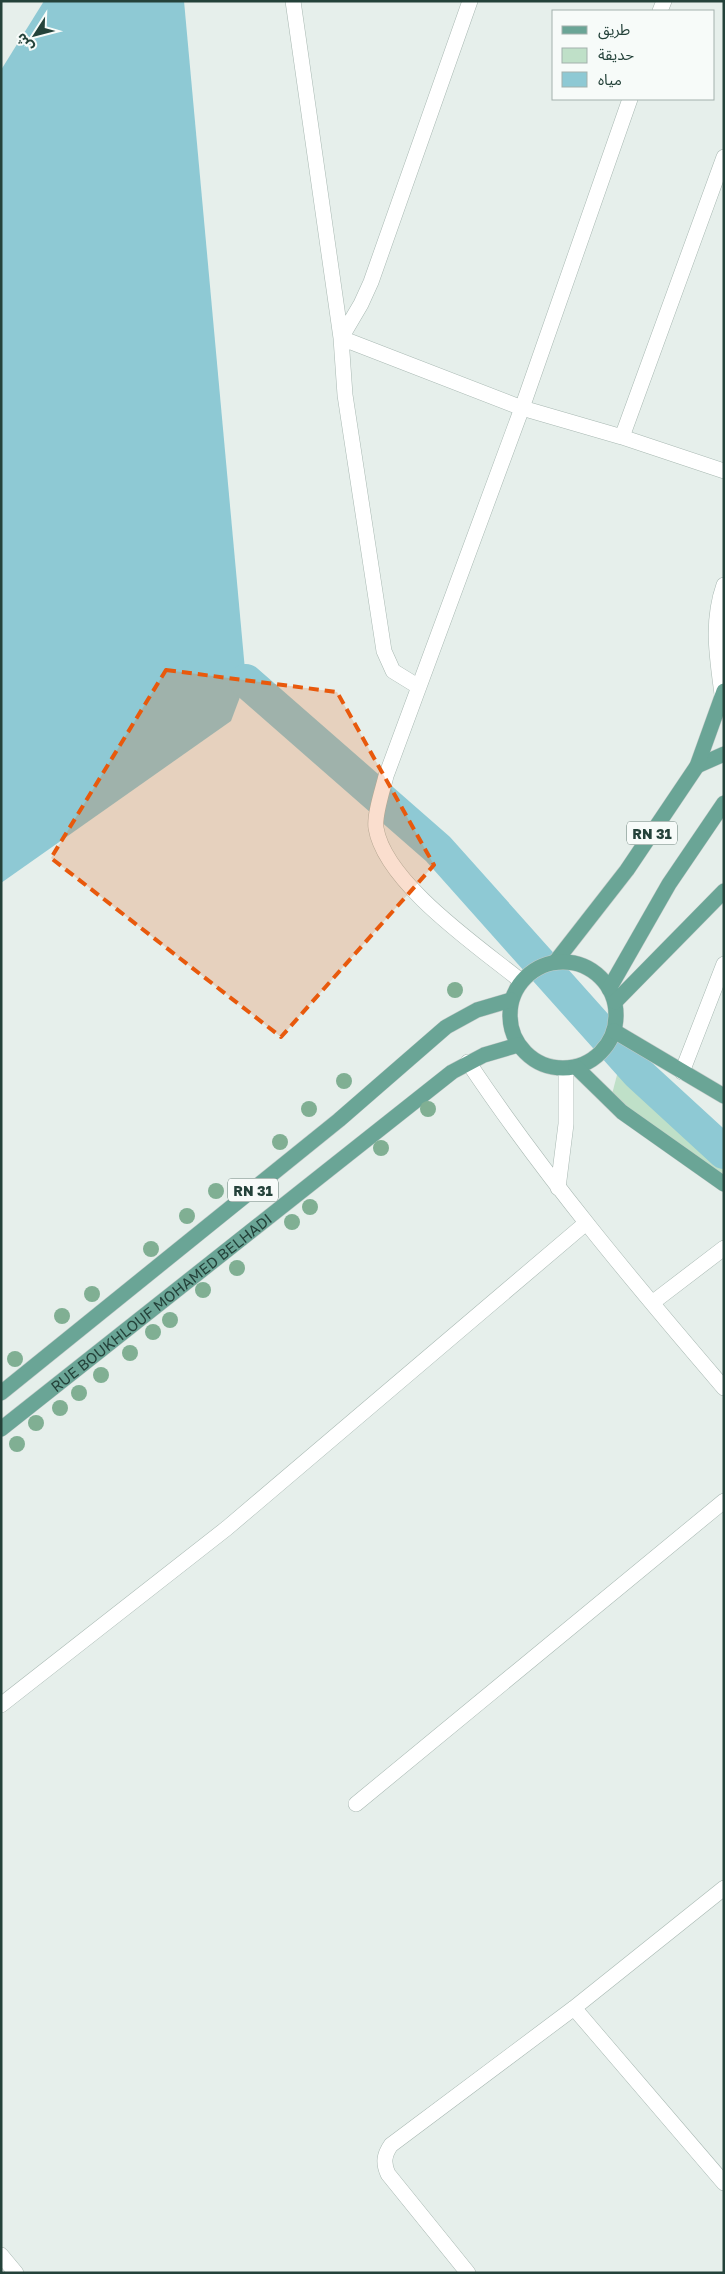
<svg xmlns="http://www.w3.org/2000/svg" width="725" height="2274" viewBox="0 0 725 2274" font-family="'Golos Text','Noto Sans Arabic',sans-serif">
	<rect width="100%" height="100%" fill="#e6efeb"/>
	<path fill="#bfe0c8" d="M641 1064 724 1134V1180L611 1098 617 1075Z"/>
	<path fill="#8ec9d4" d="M44 1H184L246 681 231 721 1 883V70Z"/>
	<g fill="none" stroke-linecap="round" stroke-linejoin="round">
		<path stroke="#8ec9d4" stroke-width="34" d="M246 681 438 849 638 1073 724 1152"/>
		<g stroke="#a8b8b2" stroke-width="16">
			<path id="minor" d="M293 1 341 338 345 395 384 651 393 671 419 687
				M470 1 371 282 361 304 341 338 522 408 622 437 724 471
				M660 11 664 1
				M622 437 724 157
				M722 694C717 656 711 622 724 585
				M521 981C479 947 385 883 376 828 374 815 383 789 386 776L522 408 630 99
				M468 1062C545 1177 634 1283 724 1388
				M682 1072 724 964
				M558 1188 566 1124V1069
				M652 1303 724 1248
				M1 1705 227 1528 586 1223
				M356 1804 724 1501
				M574 2008 724 2183
				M1 2255 16 2273
				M468 2273 388 2174C383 2163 384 2155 391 2145L574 2008 724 1888"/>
		</g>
		<g stroke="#c2cac8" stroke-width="16">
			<g id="major">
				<path d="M697 766 724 754"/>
				<path d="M556 961 627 870 697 766 724 691"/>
				<circle cx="563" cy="1015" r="53"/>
				<path d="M609 989 669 884 724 803"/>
				<path d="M615 1002 724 891"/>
				<path d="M614 1031 724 1096"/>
				<path d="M576 1067 622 1112 724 1184"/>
				<path d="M1 1393 339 1120 446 1027 477 1010 511 1000"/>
				<path id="s1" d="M1 1429 452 1072 484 1055 518 1045"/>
			</g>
		</g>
		<use href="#minor" stroke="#fff" stroke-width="15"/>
		<use href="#major" stroke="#6aa596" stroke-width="15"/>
	</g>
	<g fill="#80af93">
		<circle cx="455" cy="990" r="8"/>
		<circle cx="344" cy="1081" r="8"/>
		<circle cx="309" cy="1109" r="8"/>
		<circle cx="428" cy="1109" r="8"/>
		<circle cx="280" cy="1142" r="8"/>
		<circle cx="381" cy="1148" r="8"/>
		<circle cx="216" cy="1191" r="8"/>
		<circle cx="310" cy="1207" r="8"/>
		<circle cx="187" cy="1216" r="8"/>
		<circle cx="292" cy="1222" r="8"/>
		<circle cx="151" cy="1249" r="8"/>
		<circle cx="237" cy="1268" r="8"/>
		<circle cx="203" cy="1290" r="8"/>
		<circle cx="92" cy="1294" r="8"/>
		<circle cx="62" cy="1316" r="8"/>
		<circle cx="170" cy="1320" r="8"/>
		<circle cx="153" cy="1332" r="8"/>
		<circle cx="130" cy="1353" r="8"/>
		<circle cx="15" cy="1359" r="8"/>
		<circle cx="101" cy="1375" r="8"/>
		<circle cx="79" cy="1393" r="8"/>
		<circle cx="60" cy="1408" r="8"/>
		<circle cx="36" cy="1423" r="8"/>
		<circle cx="17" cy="1444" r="8"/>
	</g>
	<path fill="#e8590c" fill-opacity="0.2" stroke="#e8590c" stroke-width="4" stroke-dasharray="10 6" stroke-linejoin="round" d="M166 670 337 692 434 865 281 1037 51 858Z"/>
	<g text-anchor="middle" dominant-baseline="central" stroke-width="4" stroke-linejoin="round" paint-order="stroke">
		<g fill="#f7fbf9" stroke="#637a73" stroke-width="1">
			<rect x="627" y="821.5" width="50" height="23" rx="4"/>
			<rect x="228" y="1178.5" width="50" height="23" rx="4"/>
		</g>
		<g font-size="14" font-weight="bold" fill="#24423a">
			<text x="652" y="833">RN 31</text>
			<text x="253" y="1190">RN 31</text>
		</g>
		<g font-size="15" fill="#24423a" stroke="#f7fbf9">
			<text stroke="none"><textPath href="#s1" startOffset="204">RUE BOUKHLOUF MOHAMED BELHADI</textPath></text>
		</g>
	</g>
	<rect width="725" height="2274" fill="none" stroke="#24423a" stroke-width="5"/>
	<rect x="552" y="10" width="162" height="90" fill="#f7fbf9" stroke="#a3b1ad"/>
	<rect x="562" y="26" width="25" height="8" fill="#6aa596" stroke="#a3b1ad"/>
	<text x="598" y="35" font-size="15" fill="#24423a">طريق</text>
	<rect x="562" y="48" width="25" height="15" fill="#bfe0c8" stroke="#a3b1ad"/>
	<text x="598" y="60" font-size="15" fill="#24423a">حديقة</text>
	<rect x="562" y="72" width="25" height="15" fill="#8ec9d4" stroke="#a3b1ad"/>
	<text x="598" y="85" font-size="15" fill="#24423a">مياه</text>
	<g transform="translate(35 35) rotate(234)" stroke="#f7fbf9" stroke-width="4" paint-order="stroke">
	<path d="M0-4L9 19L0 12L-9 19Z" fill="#24423a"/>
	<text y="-8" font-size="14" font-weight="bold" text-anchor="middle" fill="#24423a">ش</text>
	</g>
</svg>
